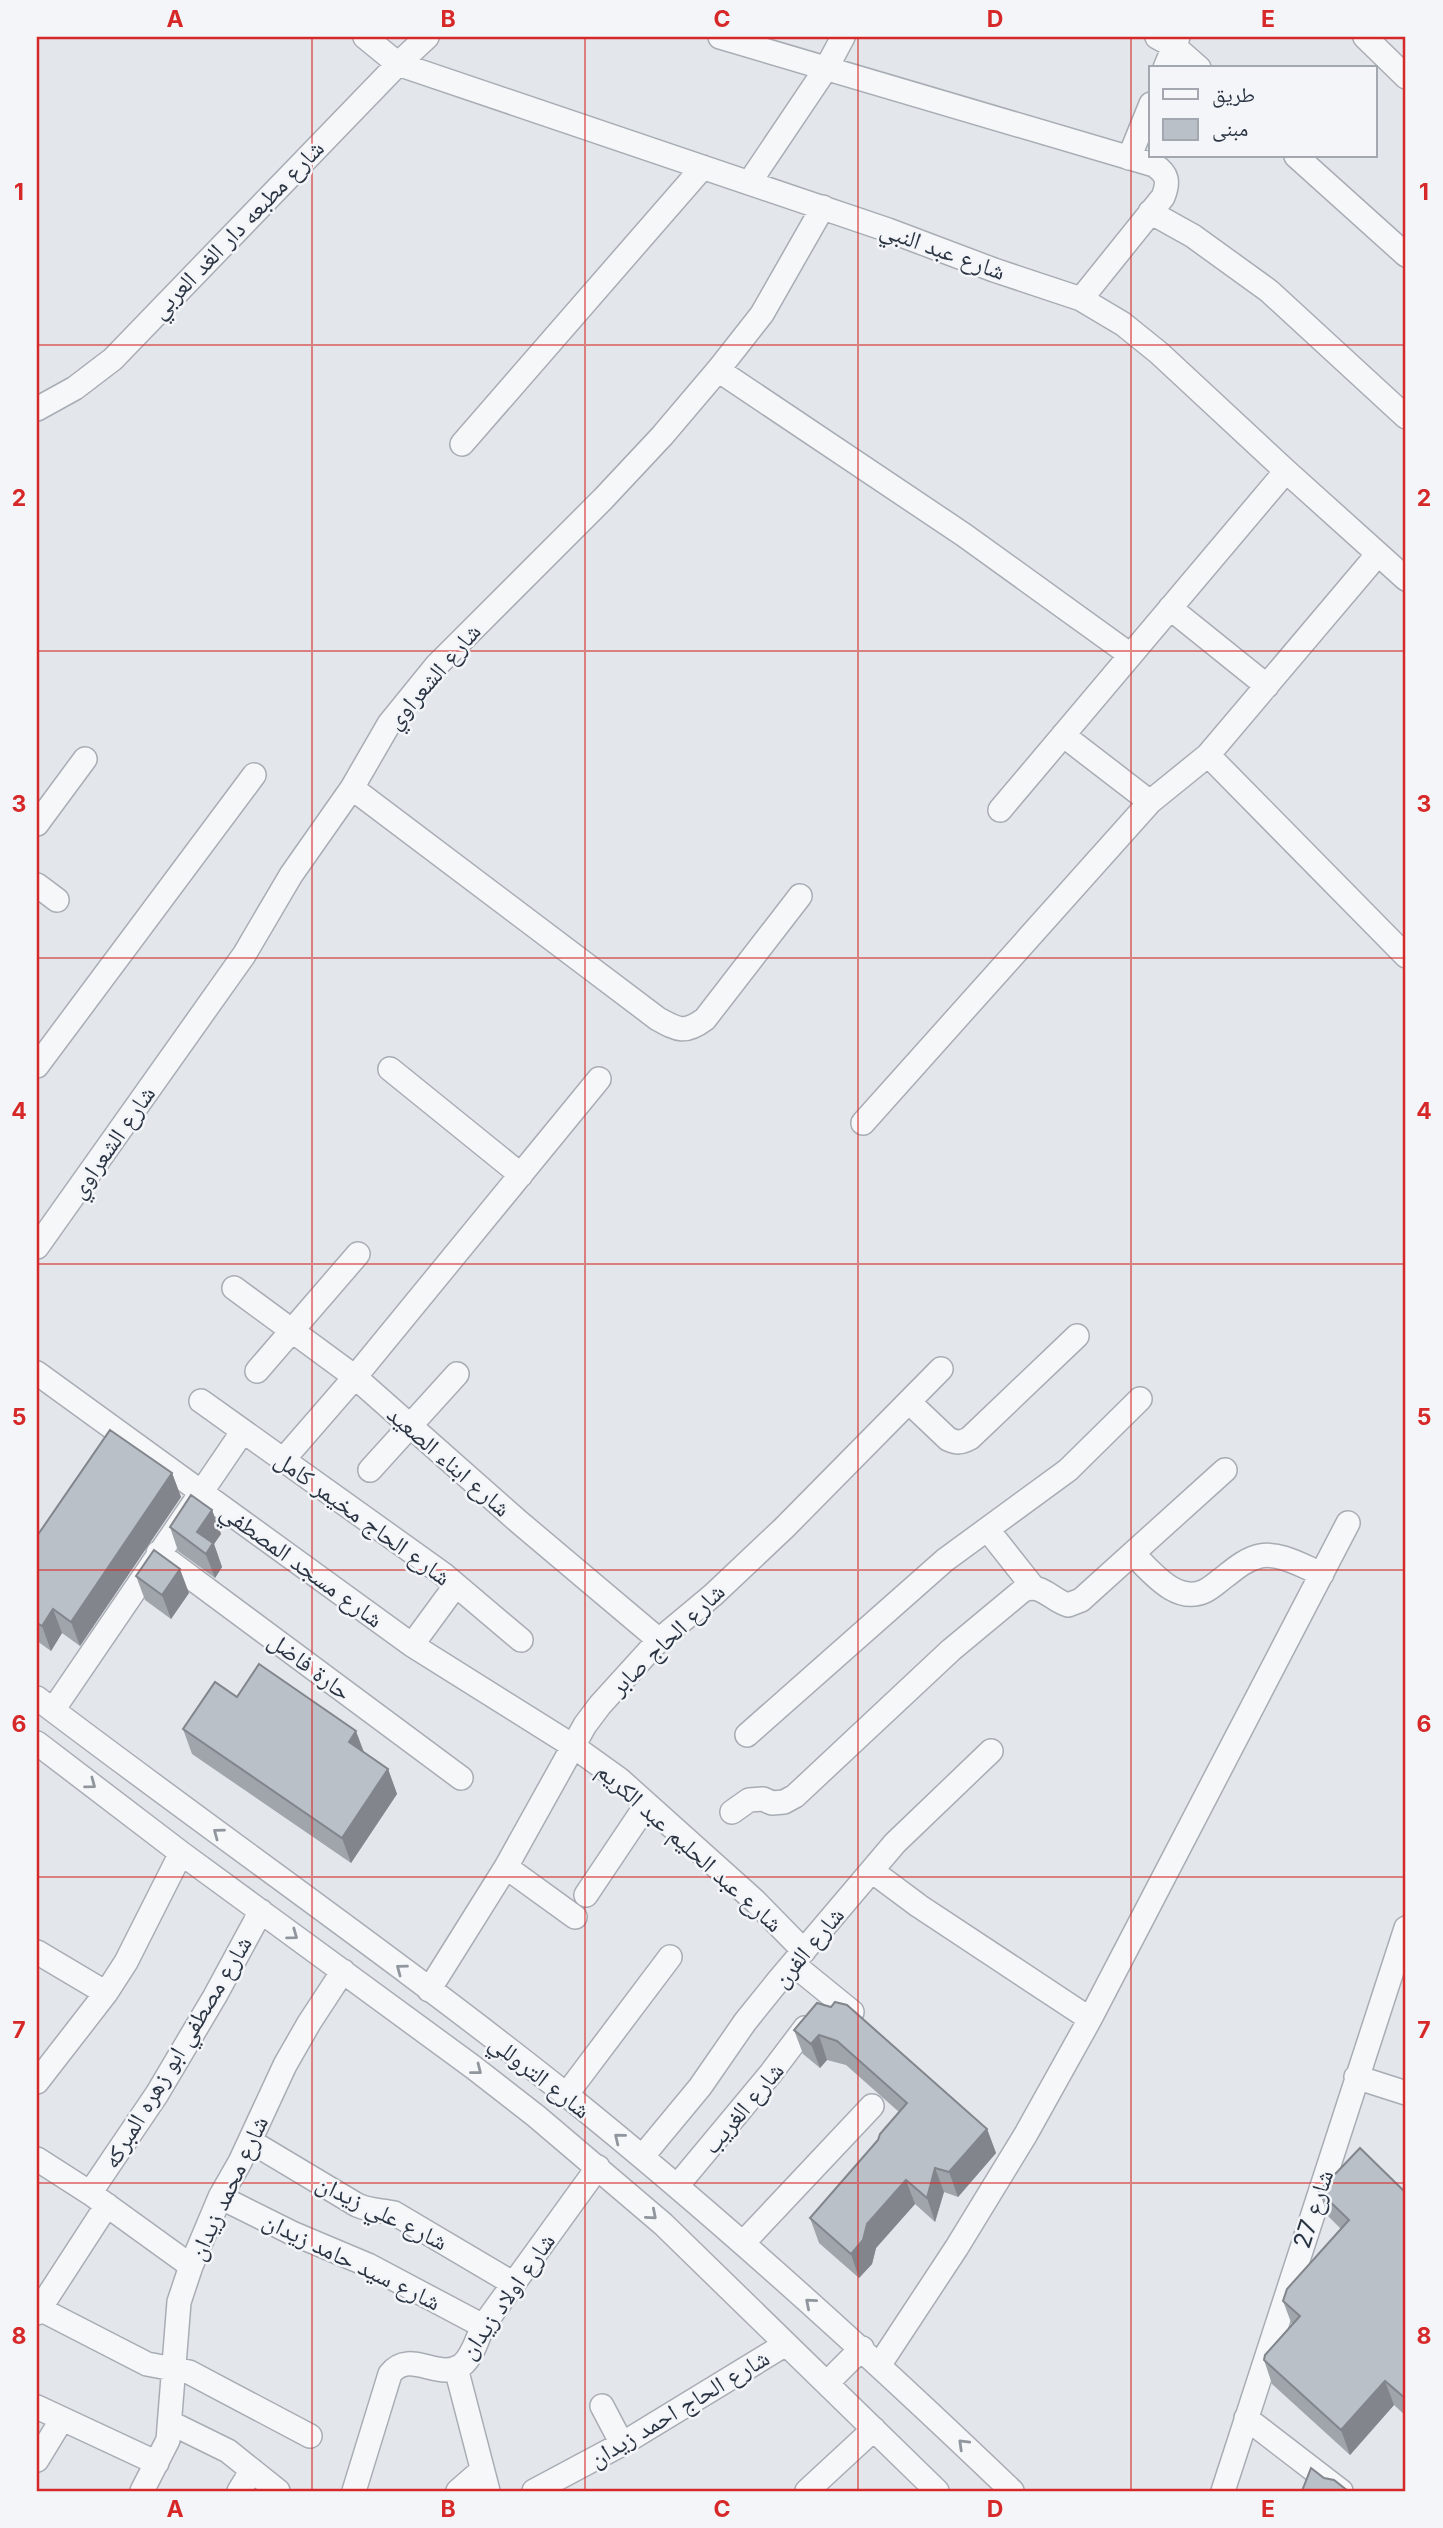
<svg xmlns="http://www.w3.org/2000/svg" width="1443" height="2528" viewBox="0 0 1443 2528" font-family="Inter,'Noto Naskh Arabic',sans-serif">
	<rect width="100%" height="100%" fill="#e3e6eb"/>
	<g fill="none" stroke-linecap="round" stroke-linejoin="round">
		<g stroke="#a8adb5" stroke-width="26">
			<path id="minor" d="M365 37 398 64 888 230 994 270 1081 299 1123 324 1159 353 1286 471 1406 579
				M720 37 1154 165C1168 174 1169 182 1163 197L1081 299
				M1157 37 1174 46 1199 68
				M1365 37 1406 77
				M1165 68 1178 37
				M1296 156 1406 255
				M1129 158 1151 104
				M749 183 827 67 843 37
				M1150 212 1193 236 1269 291 1406 417
				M718 370 964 535 1129 654
				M37 409 75 388 113 359 398 64 427 37
				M462 444 703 167
				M1170 608 1267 686
				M1063 735 1150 802
				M1208 755 1406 956
				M352 788 658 1019C678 1030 685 1034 705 1019L800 896
				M1000 810 1286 471
				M37 824 85 759
				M37 885 57 900
				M37 1066 254 775
				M390 1069 521 1175
				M863 1123 1150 802 1208 755 1378 554
				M37 1247 244 955 291 875 352 788 389 724 436 666 603 499 662 436 718 370 762 314 823 207
				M234 1288 355 1377 519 1522 659 1640
				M257 1371 358 1254
				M37 1373 412 1645 573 1746 619 1779 755 1901 804 1951
				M201 1401 443 1574 521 1640
				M909 1402 948 1439C957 1443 961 1443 970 1438L1077 1336
				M283 1460 355 1377 599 1079
				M370 1470 457 1374
				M988 1530 1033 1587
				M158 1553 461 1778
				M1133 1554C1151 1571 1176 1605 1205 1591 1213 1587 1220 1580 1227 1575 1237 1567 1247 1559 1260 1556 1281 1552 1304 1567 1322 1574
				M412 1645 456 1585
				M37 1698C213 1832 395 1958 568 2096 723 2221 869 2354 1012 2491
				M53 1710 243 1431
				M747 1735 945 1560 1068 1470 1140 1399
				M37 1743 181 1853 473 2067 536 2116 663 2224 937 2491
				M732 1812 749 1800 763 1799 772 1803 784 1802 795 1796 951 1650 1022 1591C1040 1581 1051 1600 1068 1605L1081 1600 1225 1470
				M506 1867 575 1917
				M872 1871 919 1906 1090 2019
				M586 1895 647 1804
				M37 1952 106 1993
				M793 1964 852 2012
				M429 1990 506 1867 585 1725 600 1705 659 1640 713 1595 784 1528 941 1369
				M1356 2077 1406 2093
				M37 2082 106 1993 126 1962 181 1853
				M566 2095 670 1957
				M250 2141 357 2205C370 2211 381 2210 394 2213L514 2284
				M642 2157 700 2087 745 2022 778 1981 895 1843 991 1751
				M37 2159 90 2193 191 2266
				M677 2186 771 2073 805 2028
				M90 2193 157 2094 215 1996 261 1911
				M220 2197 292 2233 368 2265 483 2326
				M743 2243 872 2106
				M40 2309 147 2364 189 2372 310 2436
				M37 2313 107 2205
				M880 2364 957 2247 1026 2134 1090 2019 1348 1523
				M456 2368 488 2491
				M827 2383 862 2348
				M602 2406 622 2444
				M37 2407 157 2463
				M1246 2418 1341 2491
				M171 2423 228 2451 278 2491
				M37 2460 62 2419
				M142 2491 168 2440 179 2302 191 2266 220 2197 240 2162 285 2065 309 2023 343 1971
				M239 2491 252 2470
				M354 2491 390 2374C410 2348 439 2382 462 2365 473 2356 477 2339 483 2326L598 2167
				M458 2491 481 2471
				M534 2491 622 2444 786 2344
				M807 2491 874 2429
				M1223 2491 1406 1928"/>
		</g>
		<use href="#minor" stroke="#f6f7f9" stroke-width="23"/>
	</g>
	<path fill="#a0a5ac" d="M172 1473 181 1497 80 1646 62 1633 51 1651 37 1641V1536Z
		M212 1510 221 1534 214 1544 222 1567 215 1578 178 1551 170 1527Z
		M136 1576 189 1593 171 1619 145 1600Z
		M237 1697 364 1753 388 1769 397 1794 351 1863 192 1754 183 1729Z
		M817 2003 987 2129 996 2153 958 2197 944 2192 935 2222 915 2204 876 2248 872 2264 859 2278 819 2243 810 2218 878 2140 899 2112 846 2065 827 2060 820 2068 803 2054 794 2030Z
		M1319 2191 1406 2193V2416L1394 2405 1350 2455 1272 2384 1264 2360 1292 2325 1283 2301 1341 2229 1328 2216Z"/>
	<path fill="#82868c" d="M172 1473 181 1497 80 1646 71 1622Z
		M212 1510 221 1534 214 1544 222 1567 215 1578 197 1532Z
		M180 1569 189 1593 171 1619 162 1595Z
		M53 1609 62 1633 51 1651 42 1626Z
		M356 1731 365 1755 349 1742Z
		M388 1769 397 1794 351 1863 342 1838Z
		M819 2035 827 2060 820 2068 811 2044Z
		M987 2129 996 2153 958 2197 949 2172Z
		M935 2168 944 2192 935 2222 927 2198Z
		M906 2180 915 2204 876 2248 872 2264 859 2278 851 2254 867 2224Z
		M1385 2381 1394 2405 1350 2455 1341 2430Z"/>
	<path fill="#bac0c8" stroke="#82868c" stroke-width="2" d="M110 1430 172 1473 71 1622 53 1609 42 1626 37 1623V1536Z
		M191 1495 212 1510 197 1532 213 1543 206 1554 170 1527Z
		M154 1550 180 1569 162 1595 136 1576Z
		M259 1664 356 1731 349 1742 388 1769 342 1838 183 1729 215 1682 237 1697Z
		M835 2002 847 2005 987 2129 949 2172 935 2168 927 2198 906 2180 867 2224 863 2240 851 2254 810 2218 878 2140 880 2134 907 2103 837 2041 819 2035 811 2044 794 2030 817 2003 831 2007Z
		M1360 2148 1406 2193V2399L1385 2381 1341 2430 1264 2360 1265 2355 1300 2316 1283 2301 1287 2289 1349 2220 1319 2191Z
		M1311 2468 1324 2478 1334 2480 1348 2491H1302Z"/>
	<defs><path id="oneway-chevron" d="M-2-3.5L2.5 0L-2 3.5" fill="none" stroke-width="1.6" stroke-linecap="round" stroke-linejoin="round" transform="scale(1.75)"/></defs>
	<g stroke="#90969e">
		<use href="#oneway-chevron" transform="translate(91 1784) rotate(37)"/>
		<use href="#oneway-chevron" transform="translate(218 1833) rotate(-143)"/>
		<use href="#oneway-chevron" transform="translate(293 1935) rotate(36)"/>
		<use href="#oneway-chevron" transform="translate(401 1969) rotate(-143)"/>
		<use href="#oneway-chevron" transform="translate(477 2070) rotate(38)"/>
		<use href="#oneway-chevron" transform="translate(619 2138) rotate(-141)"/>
		<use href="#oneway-chevron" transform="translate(652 2215) rotate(41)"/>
		<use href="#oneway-chevron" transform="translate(810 2303) rotate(-139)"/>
		<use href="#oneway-chevron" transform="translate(963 2444) rotate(-136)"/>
	</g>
	<path fill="none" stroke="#d62828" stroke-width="2" stroke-opacity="0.55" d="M312 37V2491M585 37V2491M858 37V2491M1131 37V2491M37 345H1406M37 651H1406M37 958H1406M37 1264H1406M37 1570H1406M37 1877H1406M37 2183H1406"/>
	<g text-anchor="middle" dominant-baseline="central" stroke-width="5" stroke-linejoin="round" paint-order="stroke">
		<g font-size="24" fill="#2a3443" stroke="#f3f5f8">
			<text transform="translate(237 229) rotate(-46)">شارع مطبعه دار الغد العربي</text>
			<text transform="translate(943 250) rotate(20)">شارع عبد النبي</text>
			<text transform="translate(433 676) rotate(-49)">شارع الشعراوي</text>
			<text transform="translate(112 1142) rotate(-55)">شارع الشعراوي</text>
			<text transform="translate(449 1461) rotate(41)">شارع ابناء الصعيد</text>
			<text transform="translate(363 1518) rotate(36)">شارع الحاج مخيمر كامل</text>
			<text transform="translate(302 1565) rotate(36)">شارع مسجد المصطفي</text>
			<text transform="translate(667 1639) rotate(-44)">شارع الحاج صابر</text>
			<text transform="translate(310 1666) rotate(37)">حارة فاضل</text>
			<text transform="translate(690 1847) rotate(42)">شارع عبد الحليم عبد الكريم</text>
			<text transform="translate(808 1947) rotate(-50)">شارع الفرن</text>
			<text transform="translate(177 2052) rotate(-59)">شارع مصطفي ابو زهره المبركه</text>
			<text transform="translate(540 2076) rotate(38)">شارع التروللي</text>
			<text transform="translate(743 2108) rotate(-50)">شارع الغريب</text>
			<text transform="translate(228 2188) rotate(-65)">شارع محمد زيدان</text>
			<text transform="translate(1313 2209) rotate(-72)">شارع 27</text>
			<text transform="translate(382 2212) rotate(26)">شارع علي زيدان</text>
			<text transform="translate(352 2261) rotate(26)">شارع سيد حامد زيدان</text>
			<text transform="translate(507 2296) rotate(-55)">شارع اولاد زيدان</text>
			<text transform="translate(679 2408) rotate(-31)">شارع الحاج احمد زيدان</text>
		</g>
	</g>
	<rect width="1443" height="2528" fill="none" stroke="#f3f5f8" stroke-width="77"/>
	<rect x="1149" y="66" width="228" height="91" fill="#f3f5f8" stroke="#a3a8b0" stroke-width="2"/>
	<rect x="1163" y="89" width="35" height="10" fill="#f6f7f9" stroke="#a3a8b0" stroke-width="2"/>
	<text x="1212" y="102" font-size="21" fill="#2a3443">طريق</text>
	<rect x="1163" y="119" width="35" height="21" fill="#bac0c8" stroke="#a3a8b0" stroke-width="2"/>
	<text x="1212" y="136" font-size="21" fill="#2a3443">مبنى</text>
	<rect x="38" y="38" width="1366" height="2452" fill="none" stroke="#d62828" stroke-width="2.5"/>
	<g font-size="23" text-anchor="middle" font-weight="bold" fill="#d62828">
		<text x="175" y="27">A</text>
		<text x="448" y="27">B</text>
		<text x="722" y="27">C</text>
		<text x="995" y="27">D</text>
		<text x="1268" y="27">E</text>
		<text x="19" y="200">1</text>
		<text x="1424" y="200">1</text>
		<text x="19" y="506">2</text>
		<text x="1424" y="506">2</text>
		<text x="19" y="812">3</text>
		<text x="1424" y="812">3</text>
		<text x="19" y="1119">4</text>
		<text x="1424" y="1119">4</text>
		<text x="19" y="1425">5</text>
		<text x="1424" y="1425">5</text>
		<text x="19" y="1732">6</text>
		<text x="1424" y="1732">6</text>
		<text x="19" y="2038">7</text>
		<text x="1424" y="2038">7</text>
		<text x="19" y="2344">8</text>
		<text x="1424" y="2344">8</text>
		<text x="175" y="2517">A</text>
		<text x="448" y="2517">B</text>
		<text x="722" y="2517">C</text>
		<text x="995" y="2517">D</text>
		<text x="1268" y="2517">E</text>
	</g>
</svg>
